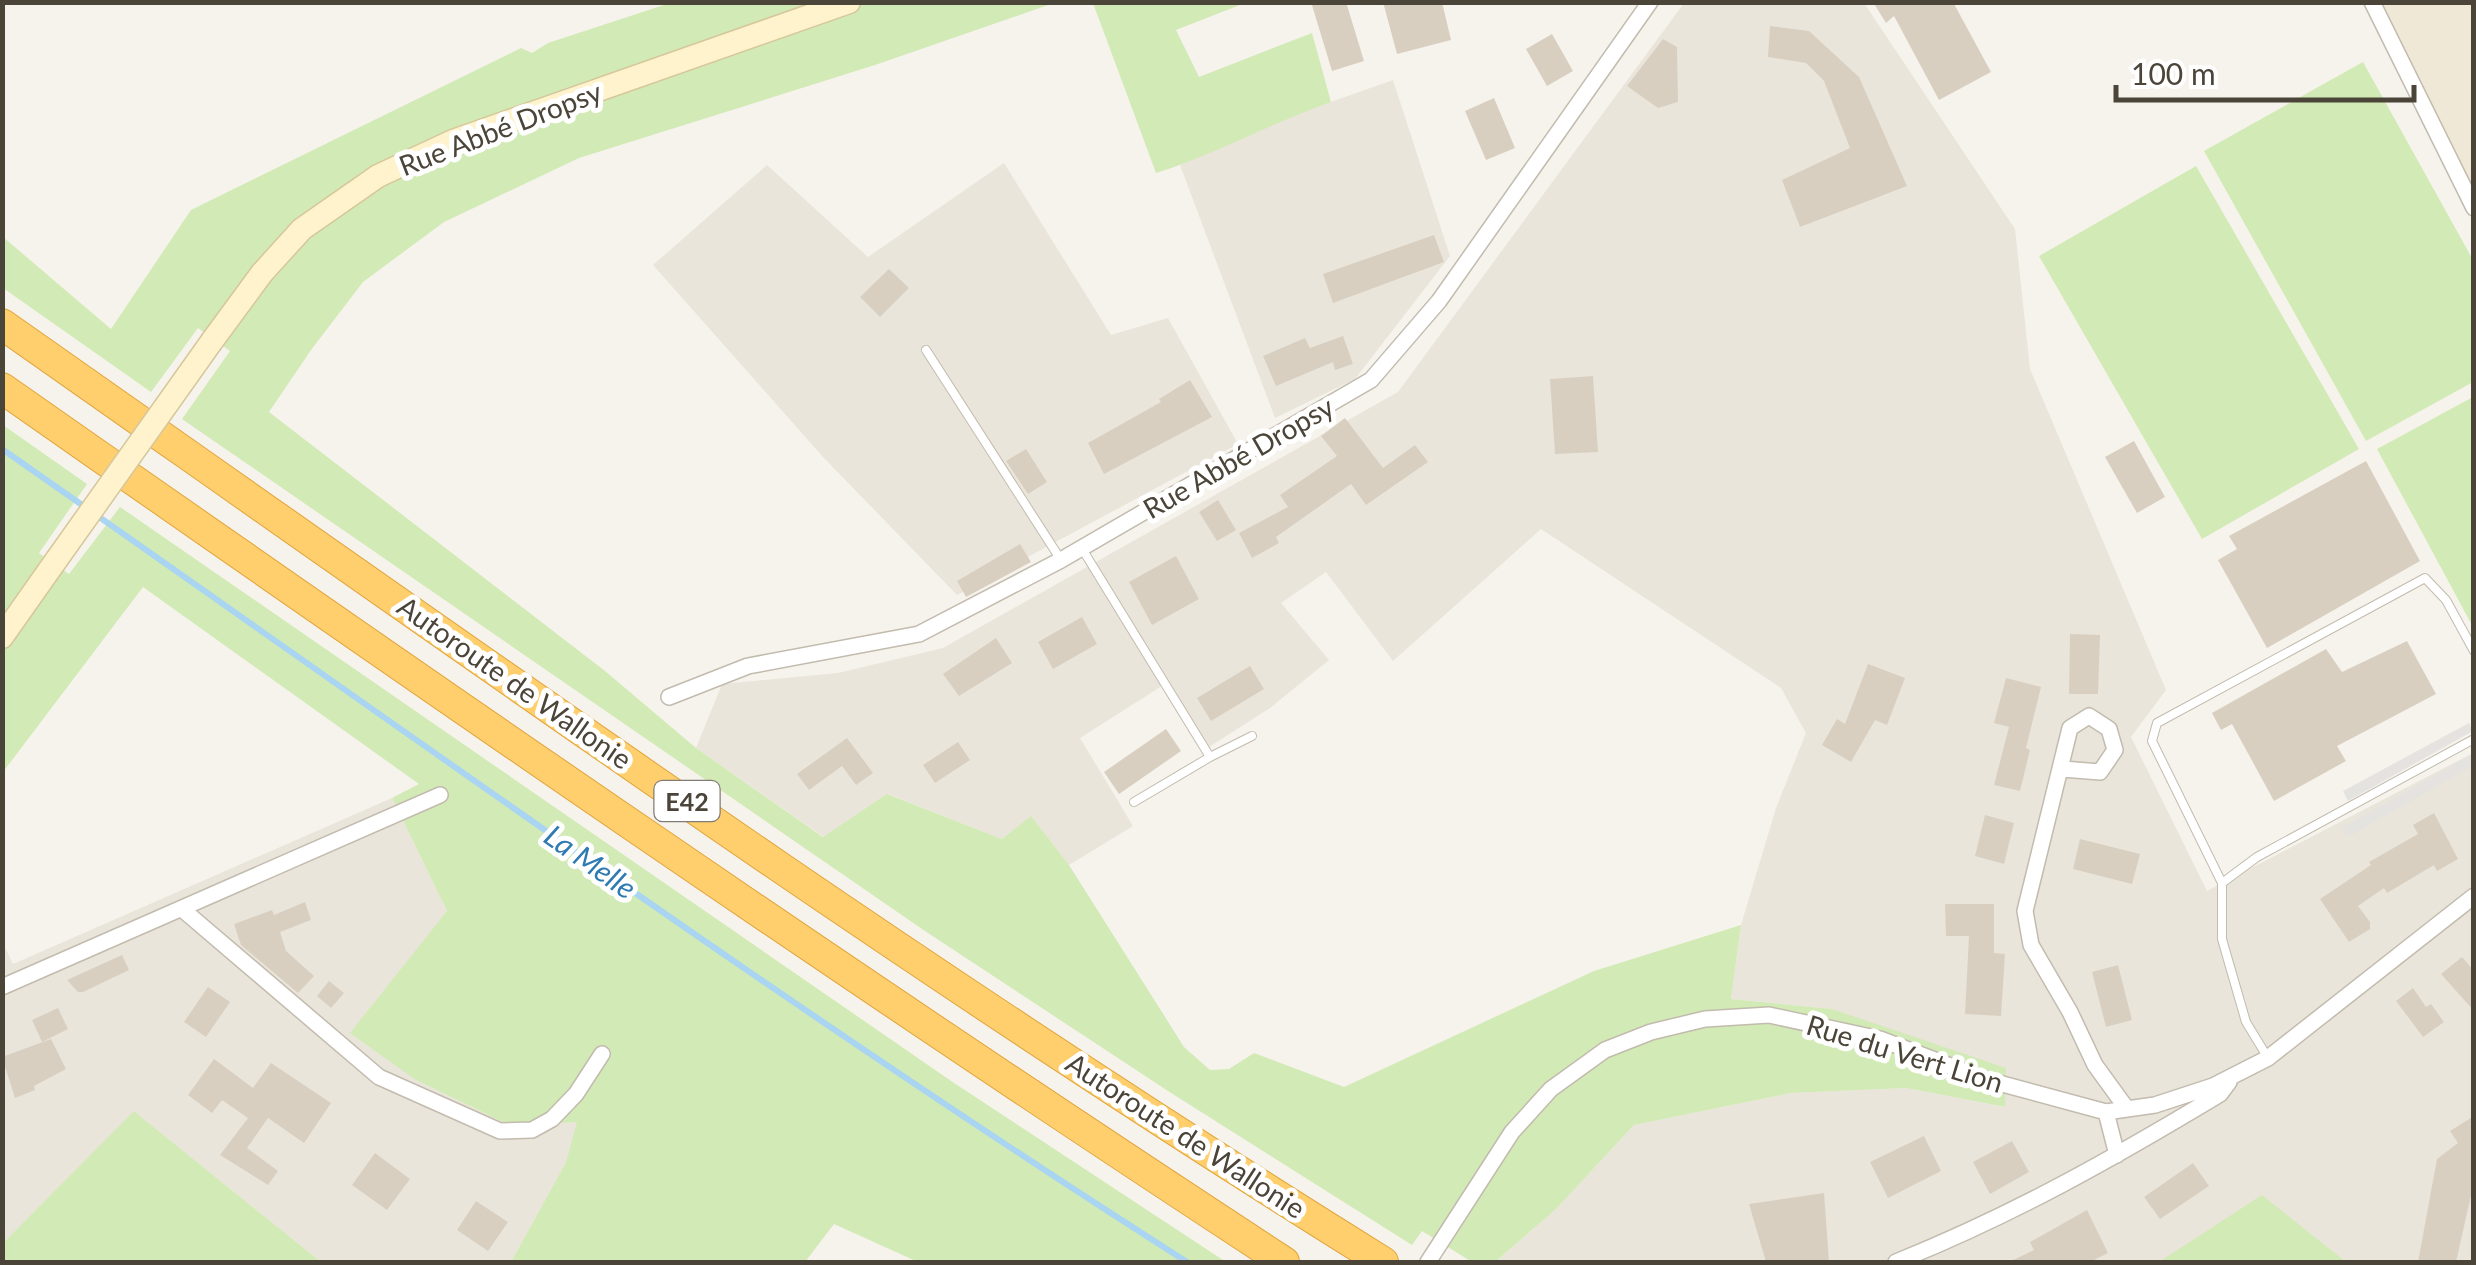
<svg xmlns="http://www.w3.org/2000/svg" width="2476" height="1265" viewBox="0 0 2476 1265" font-family="Lato,sans-serif">
	<rect width="100%" height="100%" fill="#f6f3ec"/>
	<path fill="#eae5da" d="M1684 3H1864L2015 229 2030 369 2166 690 2131 737 2207 891 2473 753V1262H1495L1556 1209 1634 1125 1791 1093 1906 1088 2004 1107 1832 1009 1731 999 1741 925 1776 808 1806 733 1781 688 1541 529 1393 661 1326 572 1281 603 1329 660 1270 708 1209 747 1168 682 1080 738 1133 826 1069 865 1031 817 1002 839 888 794 824 837 696 748 722 684 838 673 943 648 1398 392Z
		M1393 80 1450 256 1355 379 1275 418 1180 165 1277 121Z
		M1004 163 1111 335 1168 318 1238 444 957 595 823 457 653 265 767 165 868 257Z
		M392 798 447 911 416 1080 503 1122 530 1125 578 1122 566 1162 511 1262H321L134 1112 3 1243 2 941 13 964Z"/>
	<path fill="#efe8d6" d="M2380 3H2473V187L2471 183Z"/>
	<path fill="#d2eab5" d="M670 3H1054L875 65 579 158 444 222 363 282 311 350 269 412 605 671 696 748 823 837 887 794 1002 839 1031 816 1069 865 1184 1047 1210 1070 1229 1069 1254 1053 1344 1087 1594 971 1741 925 1731 999 1832 1009 2006 1068 2005 1107 1906 1088 1791 1093 1634 1125 1556 1209 1495 1262H1472L1422 1231 1412 1245 1168 1091 925 931 182 419 230 351 198 328 151 392 3 288V237L111 329 191 210 521 48 532 53 548 43Z
		M1093 3H1245L1176 30 1199 77 1312 33 1331 102C1271 123 1216 154 1156 173Z
		M2363 62 2473 260V382L2366 441 2204 151Z
		M2196 166 2359 449 2202 539 2039 256Z
		M2473 397V627L2377 449Z
		M3 425 87 484 39 553 69 574 120 507 954 1083 1226 1262H918L834 1224 805 1262H511L566 1162 577 1122 530 1125 503 1122 416 1080 350 1033 447 911 392 798 419 784 143 587 3 772Z
		M134 1111 141 1117 321 1262H3V1243Z
		M2262 1195 2346 1262H2159Z"/>
	<path fill="#e5e3e0" d="M2469 723 2473 731 2348 801 2343 791Z
		M2473 754V766L2348 837 2341 828Z"/>
	<g fill="none" stroke-linecap="round" stroke-linejoin="round">
		<path stroke="#a9d4f2" stroke-width="6" d="M2 449C395 723 783 1005 1187 1262"/>
	</g>
	<path fill="#d8cfc1" d="M1311 2H1346L1364 61 1332 71Z
		M1383 2H1442L1451 40 1397 54Z
		M1873 2H1953L1991 72 1939 100 1894 16 1886 23Z
		M1770 26 1809 31 1859 77 1907 186 1800 227 1782 180 1850 148 1824 81 1806 63 1768 57Z
		M1552 34 1573 71 1547 86 1526 49Z
		M1663 39 1677 47 1678 102 1658 108 1627 86Z
		M1494 98 1515 148 1486 160 1465 111Z
		M1434 235 1444 262 1333 303 1323 274Z
		M889 269 909 288 880 317 860 297Z
		M1343 336 1353 364 1335 370 1333 362 1276 386 1263 356 1305 338 1310 348Z
		M1593 376 1598 452 1555 454 1550 379Z
		M1190 380 1212 417 1104 474 1088 443 1161 402 1159 399Z
		M1345 418 1383 468 1415 445 1428 462 1366 505 1351 484 1276 537 1279 543 1252 558 1239 533 1288 507 1280 495 1337 456 1321 436Z
		M2134 441 2165 497 2137 513 2105 457Z
		M1026 449 1047 482 1028 494 1006 461Z
		M2366 461 2420 561 2267 648 2218 560 2237 549 2229 536Z
		M1218 500 1236 530 1217 541 1199 512Z
		M1020 544 1031 562 966 597 957 581Z
		M1176 556 1199 599 1152 625 1129 582Z
		M1082 617 1097 644 1053 669 1038 642Z
		M2070 634 2100 635 2098 694H2069Z
		M996 638 1012 663 959 696 943 674Z
		M2407 641 2436 694 2337 746 2346 761 2274 801 2232 724 2221 730 2212 713 2326 649 2342 672Z
		M1868 664 1905 678 1887 725 1875 720 1851 762 1822 745 1837 719 1845 724Z
		M1250 666 1264 689 1211 721 1197 698Z
		M2006 678 2041 687 2026 748 2030 750 2020 791 1994 785 2009 727 1994 723Z
		M1166 729 1181 751 1119 794 1104 772Z
		M847 738 873 773 856 785 842 766 809 790 797 774Z
		M958 742 970 760 935 783 923 765Z
		M2434 813 2458 859 2437 871 2434 865 2387 893 2384 888 2358 906 2370 922V929L2349 942 2320 899 2371 865 2369 862 2418 834 2413 825Z
		M1985 815 2014 823 2004 864 1975 856Z
		M2080 839 2140 854 2132 884 2073 869Z
		M305 902 311 920 280 932 286 951 314 976 298 993 241 945 234 924 272 910 274 915Z
		M1945 904H1994V953L2005 954 2001 1016 1965 1014 1969 936H1946Z
		M122 955 129 970 83 992H78L67 980Z
		M2462 957 2474 971V1011L2441 974Z
		M2118 965 2132 1020 2106 1027 2092 972Z
		M329 981 344 993 331 1008 317 996Z
		M208 987 230 1002 206 1037 184 1022Z
		M2413 988 2426 1007 2431 1004 2444 1022 2423 1037 2396 1001Z
		M58 1008 68 1029 42 1042 32 1020Z
		M51 1039 66 1069 34 1086 35 1090 15 1098 2 1057Z
		M214 1059 253 1088 271 1063 331 1103 304 1143 268 1118 247 1148 278 1171 268 1185 220 1155 248 1118 222 1100 212 1113 188 1095Z
		M2474 1116V1182L2456 1262H2418L2437 1159 2458 1143 2450 1131Z
		M1924 1136 1941 1171 1888 1198 1870 1162Z
		M2012 1141 2029 1172 1990 1194 1973 1162Z
		M375 1153 410 1179 387 1210 352 1185Z
		M2193 1163 2209 1186 2160 1219 2144 1197Z
		M1824 1193 1829 1262H1766L1749 1204Z
		M476 1201 508 1222 488 1251 457 1230Z
		M2087 1210 2108 1253 2090 1262H2009L2034 1250 2030 1242Z"/>
	<g fill="none" stroke-linecap="round" stroke-linejoin="round">
		<g stroke="#c2bbae" stroke-width="10">
			<path id="lane" d="M926 350 1061 560
				M1081 547 1210 757 1134 802
				M1210 757 1252 736
				M2222 883 2152 741 2157 723 2425 578 2446 600 2474 651
				M2268 1058 2246 1022 2222 939V883L2257 857 2474 739"/>
		</g>
		<g stroke="#c2bbae" stroke-width="18">
			<path id="street" d="M2372 2 2474 208
				M669 697 748 666 919 634 1061 560 1371 380 1439 301 1650 2
				M2063 769 2100 772 2115 750 2109 729 2089 716 2070 728 2025 911 2031 945 2070 1012 2095 1065 2127 1109
				M182 909 379 1077 500 1131 532 1130 552 1119 576 1094 602 1054
				M2 987 440 795
				M2106 1112 2117 1155
				M1428 1262 1512 1132 1551 1089 1605 1050 1651 1032 1705 1019 1769 1015 1880 1039 1984 1079 2106 1112 2155 1105 2213 1086 2268 1058 2474 896
				M1896 1262C2013 1215 2112 1159 2220 1094L2229 1082"/>
		</g>
		<g stroke="#d6c79b" stroke-width="25">
			<path id="secondary" d="M212 341 262 273 302 229 378 176 453 141 849 2
				M2 637 57 559"/>
		</g>
		<g stroke="#e0a43c" stroke-width="32">
			<path id="highway" d="M2 324C458 644 911 969 1383 1262
				M2 388C426 685 851 979 1284 1262"/>
		</g>
		<use href="#lane" stroke="#fff" stroke-width="8"/>
		<use href="#street" stroke="#fff" stroke-width="15"/>
		<use href="#secondary" stroke="#fff3cd" stroke-width="22"/>
		<use href="#highway" stroke="#ffcf6e" stroke-width="30"/>
		<g stroke="#d6c79b" stroke-width="25" stroke-linecap="butt">
			<path id="secondary-bridge" d="M57 559 212 341"/>
		</g>
		<use href="#secondary-bridge" stroke="#fff3cd" stroke-width="22"/>
	</g>
	<g text-anchor="middle" dominant-baseline="central" stroke-width="10" stroke-linejoin="round" paint-order="stroke">
		<rect fill="#fff" stroke="#817c74" stroke-width="2.5" x="654.5" y="781" width="65" height="40" rx="8"/>
		<g font-size="25" font-weight="bold" fill="#4b4439">
			<text x="687" y="801">E42</text>
		</g>
		<g font-size="28" fill="#4b4439" stroke="#fff">
			<text transform="translate(500 128) rotate(-21)">Rue Abbé Dropsy</text>
			<text transform="translate(1238 457) rotate(-30)">Rue Abbé Dropsy</text>
			<text transform="translate(515 682) rotate(35)">Autoroute de Wallonie</text>
			<text transform="translate(1905 1053) rotate(17)">Rue du Vert Lion</text>
			<text transform="translate(1186 1135) rotate(33)">Autoroute de Wallonie</text>
		</g>
		<g font-size="30" font-style="italic" fill="#2e7ab2" stroke="#fff">
			<text transform="translate(591 861) rotate(35)">La Melle</text>
		</g>
	</g>
	<rect width="2476" height="1265" fill="none" stroke="#4b4439" stroke-width="10"/>
	<path d="M2116 85v15h298v-15" fill="none" stroke="#4b4439" stroke-width="5"/>
	<text x="2131" y="85" font-size="30" fill="#4b4439" stroke="#ffffff" stroke-width="8" paint-order="stroke">100 m</text>
</svg>
